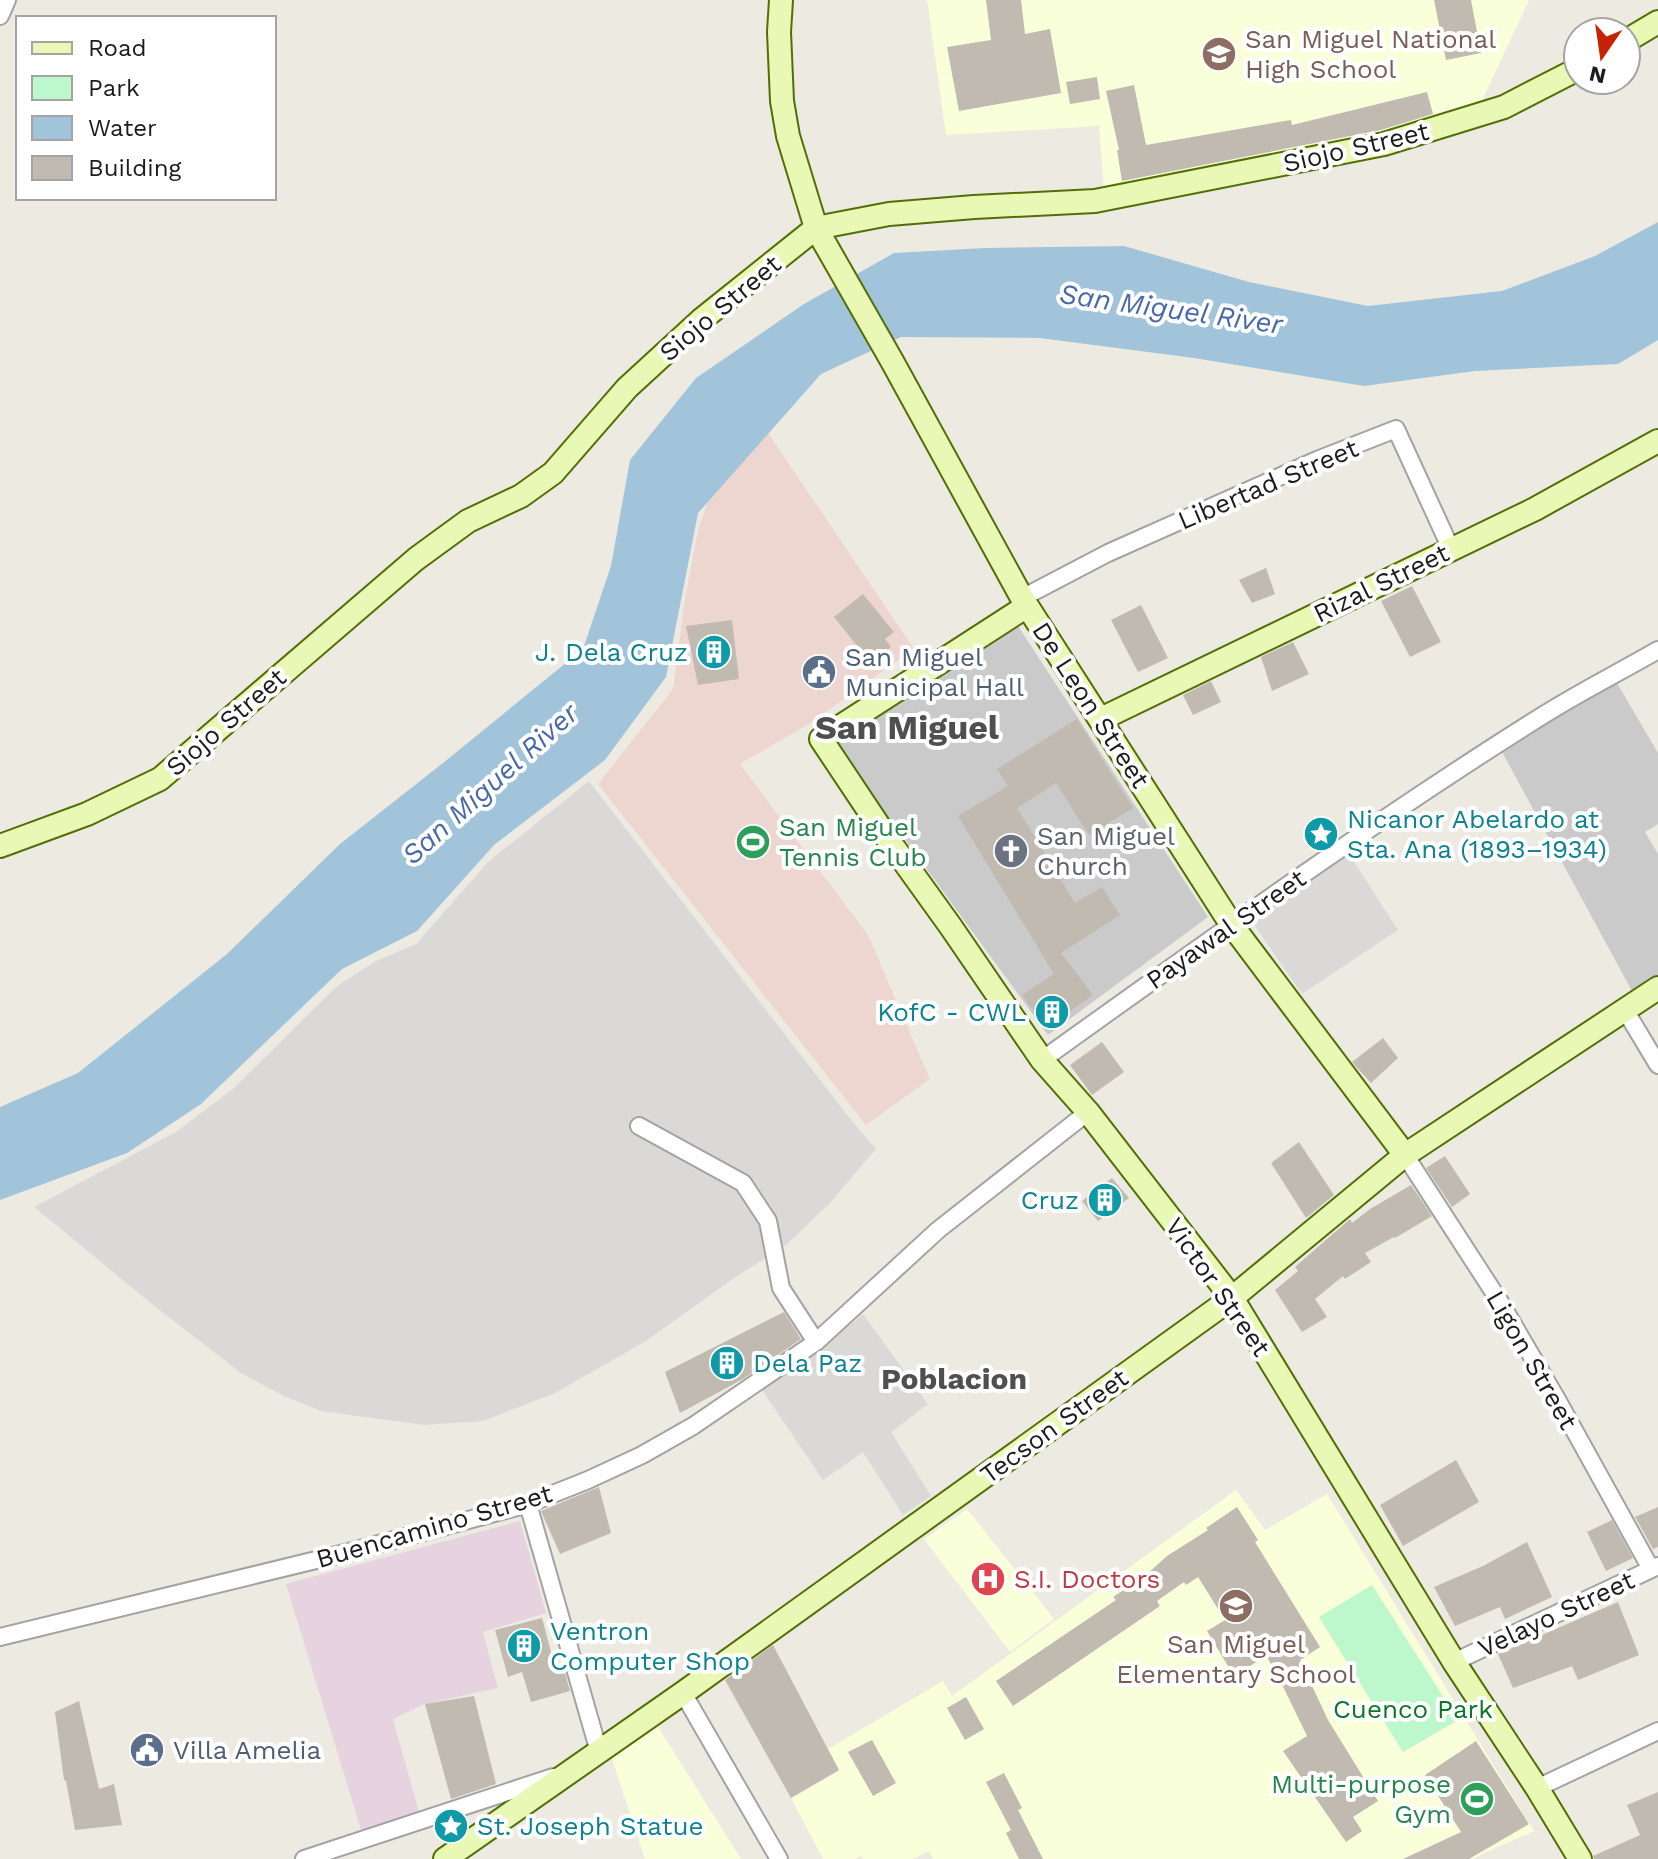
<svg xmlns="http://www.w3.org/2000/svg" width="1658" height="1859" viewBox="0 0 1658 1859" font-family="'Work Sans',sans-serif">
	<rect width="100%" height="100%" fill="#edebe1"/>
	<path fill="#dad9d8" d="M589 781 851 1120 876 1149 829 1204 786 1245 734 1278 646 1341 555 1393 483 1421 424 1425 321 1411 284 1396 241 1373 152 1304 34 1207 176 1132 233 1089 337 986 376 961 416 944 488 862Z
		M1349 854 1398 930 1302 994 1252 922Z
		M863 1314 928 1404 891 1432 931 1496 903 1515 863 1452 823 1480 762 1390 800 1365Z"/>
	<path fill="#eed6d0" d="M762 424 914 649 812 722 740 764 868 935 930 1079 866 1125 598 784 673 689 685 599 698 530 714 483Z"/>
	<path fill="#e6d3df" d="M520 1521 546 1613 483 1632 498 1688 425 1704 393 1719 420 1816 362 1833 286 1584Z"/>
	<path fill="#f8ffd9" d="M927 0H1529L1478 109 1398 137 1104 191 1099 126 946 135Z
		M1236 1490 1265 1530 1327 1494 1534 1831 1471 1859H933L929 1851 913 1859H863L861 1855 855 1859H823L791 1798 839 1771 828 1749 943 1681 952 1696Z
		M967 1509 1054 1619 1010 1652 924 1539Z
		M655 1722 741 1859H645L611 1756Z"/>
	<path fill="#cacaca" d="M1018 626 1208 917 1048 1035 836 745Z
		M1617 683 1658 753V824L1645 832 1658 854V987L1638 1002 1501 750Z"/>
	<path fill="#bdf8cc" d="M1372 1585 1458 1720 1403 1752 1319 1617Z"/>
	<path fill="#a1c4db" d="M1658 222V340L1618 364 1475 371 1364 386 1194 358 1040 338 901 337 821 374 698 513 666 677 605 760 494 845 417 931 342 969 201 1104 127 1153 0 1200V1107L78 1073 227 954 340 844 443 763 583 649 611 566 630 460 696 378 804 304 894 253 985 248 1124 246 1249 282 1368 306 1502 291 1595 256Z"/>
	<path fill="#c1bab1" d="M986 0H1021L1025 34 1050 29 1061 93 959 111 947 47 991 40Z
		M1434 0H1471L1481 53 1446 60Z
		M1097 77 1100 99 1070 104 1066 82Z
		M1134 85 1146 145 1291 120 1292 125 1427 92 1433 114 1381 130 1122 181 1117 150H1119L1106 91Z
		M1266 568 1275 594 1252 603 1239 580Z
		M1412 586 1441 642 1410 657 1381 601Z
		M863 594 894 632 885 639 891 647 871 663 834 617Z
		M1141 605 1168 658 1138 672 1111 620Z
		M732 620 739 679 698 685 686 626Z
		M1293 642 1309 674 1272 691 1261 657Z
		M1211 681 1221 702 1193 715 1183 695Z
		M1077 719 1133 808 1089 835 1056 783 1017 808 1075 903 1102 887 1120 915 1061 953 1093 995 1046 1028 1022 995 1054 974 958 816 1008 786 997 769Z
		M1383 1038 1398 1058 1371 1083 1352 1062Z
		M1102 1042 1124 1072 1092 1095 1070 1065Z
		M1299 1142 1334 1195 1306 1218 1271 1163Z
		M1445 1156 1470 1194 1452 1207 1426 1168Z
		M1112 1178 1129 1198 1098 1221 1082 1201Z
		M1411 1185 1432 1216 1395 1238 1394 1237 1365 1253 1371 1262 1345 1279 1343 1276 1315 1299 1327 1317 1302 1332 1275 1290 1298 1271 1295 1267 1350 1219 1352 1223 1370 1209Z
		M784 1312 801 1339 743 1379 680 1413 665 1372Z
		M1456 1460 1479 1502 1403 1546 1380 1505Z
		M599 1487 611 1533 560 1554 541 1511Z
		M1237 1507 1258 1540 1255 1542 1320 1647 1300 1660 1328 1720 1378 1801 1353 1817 1362 1831 1346 1842 1283 1751 1307 1736 1276 1672 1266 1656 1234 1676 1207 1631 1225 1620 1198 1577 1186 1585 1184 1582 1157 1601 1160 1606 1013 1706 996 1681 1116 1600 1113 1597 1146 1575 1167 1556 1208 1530 1206 1528Z
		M1658 1507V1547L1653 1549 1635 1517Z
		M1612 1520 1633 1558 1606 1571 1587 1532Z
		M1527 1542 1552 1597 1505 1619 1500 1607 1455 1626 1434 1587 1483 1566Z
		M1618 1602 1639 1655 1578 1680 1572 1666 1513 1688 1498 1654Z
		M542 1618 556 1671 564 1669 570 1691 531 1702 522 1672 508 1677 495 1630Z
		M773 1645 839 1770 791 1798 725 1680Z
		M474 1696 496 1784 451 1799 425 1704Z
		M966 1697 984 1729 965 1740 947 1708Z
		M79 1701 99 1789 114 1784 122 1825 75 1830 66 1781 64 1780 55 1712Z
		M872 1740 896 1783 873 1796 848 1752Z
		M1476 1741 1529 1824 1469 1859H1403L1461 1832 1425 1775Z
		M1004 1773 1022 1808 1018 1810 1043 1859H1019L1006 1833 1011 1830 986 1782Z
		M1658 1792V1859H1594L1593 1856 1640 1835 1627 1805Z"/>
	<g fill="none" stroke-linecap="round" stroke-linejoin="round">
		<g stroke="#a3a3a3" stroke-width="20">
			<path id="street" d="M0 16 7 0
				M1022 598 1108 553 1317 460 1396 429 1451 549
				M1625 1010 1658 1065
				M1042 1060C1205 943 1367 826 1537 719 1576 694 1618 673 1658 650
				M639 1126 743 1183 768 1221 781 1288 816 1342
				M1405 1155 1500 1302 1558 1401 1651 1569
				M528 1504 599 1752
				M0 1637 349 1552 528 1504 588 1480 642 1455 693 1426 816 1342 938 1230 1088 1112
				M1454 1662 1658 1566
				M683 1693 779 1859
				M1537 1788 1658 1731
				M304 1859 553 1777"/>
		</g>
		<g stroke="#526f06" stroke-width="26">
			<path id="secondary" d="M781 0 779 32 782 101 788 136 816 228 892 361 1022 598 1231 924 1405 1155
				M1626 41 1658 22
				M1027 606 821 739 887 838 951 927 1042 1060 1088 1112 1232 1298 1454 1662 1537 1788 1580 1859
				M1101 719 1535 509 1658 441
				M0 846 87 814 160 779 416 559 468 521 521 496 553 473 627 388 701 320 816 228 889 214 974 207 1095 201 1384 144 1504 107 1578 69
				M445 1859 683 1693 1232 1298 1405 1155 1658 988"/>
		</g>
		<use href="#street" stroke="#fff" stroke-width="16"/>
		<use href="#secondary" stroke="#e9f8b4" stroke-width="22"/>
	</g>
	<defs>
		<g id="school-disc" transform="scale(1.8)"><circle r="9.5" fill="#8d6e63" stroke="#fff"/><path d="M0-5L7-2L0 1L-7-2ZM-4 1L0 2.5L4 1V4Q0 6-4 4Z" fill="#fff"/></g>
		<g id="building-disc" transform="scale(1.8)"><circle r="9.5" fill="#0f9aa8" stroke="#fff"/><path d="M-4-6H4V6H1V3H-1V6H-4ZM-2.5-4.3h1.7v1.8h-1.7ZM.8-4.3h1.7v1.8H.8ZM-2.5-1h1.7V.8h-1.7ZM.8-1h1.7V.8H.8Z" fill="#fff"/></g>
		<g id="civic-disc" transform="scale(1.8)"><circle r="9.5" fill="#5c6f8a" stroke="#fff"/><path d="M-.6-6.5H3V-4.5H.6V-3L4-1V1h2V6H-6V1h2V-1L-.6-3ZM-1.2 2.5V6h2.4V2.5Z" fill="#fff"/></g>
		<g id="sight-disc" transform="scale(1.8)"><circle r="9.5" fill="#0f9aa8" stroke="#fff"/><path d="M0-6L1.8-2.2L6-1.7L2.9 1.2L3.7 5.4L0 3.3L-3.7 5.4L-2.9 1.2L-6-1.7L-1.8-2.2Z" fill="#fff"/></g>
		<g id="stadium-disc" transform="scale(1.8)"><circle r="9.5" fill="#2e9e5b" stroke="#fff"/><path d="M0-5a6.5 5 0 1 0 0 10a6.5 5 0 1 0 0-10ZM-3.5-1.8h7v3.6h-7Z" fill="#fff"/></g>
		<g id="church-disc" transform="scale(1.8)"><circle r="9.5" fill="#6b7280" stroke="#fff"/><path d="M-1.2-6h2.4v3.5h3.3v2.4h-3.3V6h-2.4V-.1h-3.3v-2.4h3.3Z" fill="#fff"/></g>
		<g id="hospital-disc" transform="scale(1.8)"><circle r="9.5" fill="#e0444e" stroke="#fff"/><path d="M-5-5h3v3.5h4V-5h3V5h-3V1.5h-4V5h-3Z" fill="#fff"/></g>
	</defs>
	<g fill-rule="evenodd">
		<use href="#school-disc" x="1219" y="54"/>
		<use href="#building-disc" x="714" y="652"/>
		<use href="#civic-disc" x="819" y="672"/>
		<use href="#sight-disc" x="1321" y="834"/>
		<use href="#stadium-disc" x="753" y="842"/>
		<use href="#church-disc" x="1011" y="851"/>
		<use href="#building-disc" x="1052" y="1012"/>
		<use href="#building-disc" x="1105" y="1200"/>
		<use href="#building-disc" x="727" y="1363"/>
		<use href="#hospital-disc" x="988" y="1579"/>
		<use href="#school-disc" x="1236" y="1606"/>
		<use href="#building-disc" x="524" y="1646"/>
		<use href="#civic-disc" x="147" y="1750"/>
		<use href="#stadium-disc" x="1477" y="1799"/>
		<use href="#sight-disc" x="451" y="1826"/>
	</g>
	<g text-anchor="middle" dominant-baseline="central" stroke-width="8" stroke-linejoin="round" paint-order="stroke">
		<g font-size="26" fill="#785e54" stroke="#fff" text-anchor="start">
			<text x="1245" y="39">San Miguel National<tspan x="1245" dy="30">High School</tspan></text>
			<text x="1236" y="1644" text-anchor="middle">San Miguel<tspan x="1236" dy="30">Elementary School</tspan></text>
		</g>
		<g font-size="26" fill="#1c1c1c" stroke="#fff">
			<text transform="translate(1356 147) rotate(-13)">Siojo Street</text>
			<text transform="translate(720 308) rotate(-40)">Siojo Street</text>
			<text transform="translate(1268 484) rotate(-23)">Libertad Street</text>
			<text transform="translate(1381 583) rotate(-26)">Rizal Street</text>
			<text transform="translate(1091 705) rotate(57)">De Leon Street</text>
			<text transform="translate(226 722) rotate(-41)">Siojo Street</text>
			<text transform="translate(1226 929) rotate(-35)">Payawal Street</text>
			<text transform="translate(1218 1287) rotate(55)">Victor Street</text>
			<text transform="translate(1532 1360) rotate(60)">Ligon Street</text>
			<text transform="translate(1054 1426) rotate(-36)">Tecson Street</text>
			<text transform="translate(434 1526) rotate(-16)">Buencamino Street</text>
			<text transform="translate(1556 1614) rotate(-25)">Velayo Street</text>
		</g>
		<g font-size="26" fill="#0d838f" stroke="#fff" text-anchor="start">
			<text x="688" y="652" text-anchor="end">J. Dela Cruz</text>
			<text x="1347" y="819">Nicanor Abelardo at<tspan x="1347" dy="30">Sta. Ana (1893–1934)</tspan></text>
			<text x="1026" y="1012" text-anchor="end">KofC - CWL</text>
			<text x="1079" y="1200" text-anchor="end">Cruz</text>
			<text x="753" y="1363">Dela Paz</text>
			<text x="550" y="1631">Ventron<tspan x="550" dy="30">Computer Shop</tspan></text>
			<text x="477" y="1826">St. Joseph Statue</text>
		</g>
		<g font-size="26" fill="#4e5e75" stroke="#fff" text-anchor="start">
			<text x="845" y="657">San Miguel<tspan x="845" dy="30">Municipal Hall</tspan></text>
			<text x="173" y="1750">Villa Amelia</text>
		</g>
		<g font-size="26" fill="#27864d" stroke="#fff" text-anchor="start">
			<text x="779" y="827">San Miguel<tspan x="779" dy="30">Tennis Club</tspan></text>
			<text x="1451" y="1784" text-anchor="end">Multi-purpose<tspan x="1451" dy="30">Gym</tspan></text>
		</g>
		<g font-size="26" fill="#5b616d" stroke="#fff" text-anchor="start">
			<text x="1037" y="836">San Miguel<tspan x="1037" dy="30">Church</tspan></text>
		</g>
		<g font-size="26" fill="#be3a42" stroke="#fff" text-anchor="start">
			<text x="1014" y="1579">S.I. Doctors</text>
		</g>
		<g font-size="26" fill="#0c7727" stroke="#fff">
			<text x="1413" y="1709">Cuenco Park</text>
		</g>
		<g font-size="28" font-style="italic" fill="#4a69a9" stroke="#fff">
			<text transform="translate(1171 309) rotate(8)">San Miguel River</text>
			<text transform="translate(490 784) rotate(-42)">San Miguel River</text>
		</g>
		<g font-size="30" font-weight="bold" fill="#4f4f4f" stroke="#fff">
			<text x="954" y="1378">Poblacion</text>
		</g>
		<g font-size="34" font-weight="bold" fill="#4f4f4f" stroke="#fff">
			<text x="907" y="727">San Miguel</text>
		</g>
	</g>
	<rect x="16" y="16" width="260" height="184" fill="#ffffff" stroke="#a4a4a4" stroke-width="2"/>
	<rect x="32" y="42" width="40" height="12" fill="#e9f8b4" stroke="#a4a4a4" stroke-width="2"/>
	<text x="88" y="56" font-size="24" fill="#1c1c1c">Road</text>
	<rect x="32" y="76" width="40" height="24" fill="#bdf8cc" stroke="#a4a4a4" stroke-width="2"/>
	<text x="88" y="96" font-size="24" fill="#1c1c1c">Park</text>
	<rect x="32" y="116" width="40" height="24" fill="#a1c4db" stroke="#a4a4a4" stroke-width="2"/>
	<text x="88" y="136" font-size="24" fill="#1c1c1c">Water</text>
	<rect x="32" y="156" width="40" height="24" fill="#c1bab1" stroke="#a4a4a4" stroke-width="2"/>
	<text x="88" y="176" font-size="24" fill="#1c1c1c">Building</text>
	<g transform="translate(1602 56) rotate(193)"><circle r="38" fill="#ffffff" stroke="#a4a4a4" stroke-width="2"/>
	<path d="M0-6L14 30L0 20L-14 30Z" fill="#c52302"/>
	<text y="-12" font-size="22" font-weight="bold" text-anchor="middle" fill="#1c1c1c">N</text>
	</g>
</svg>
